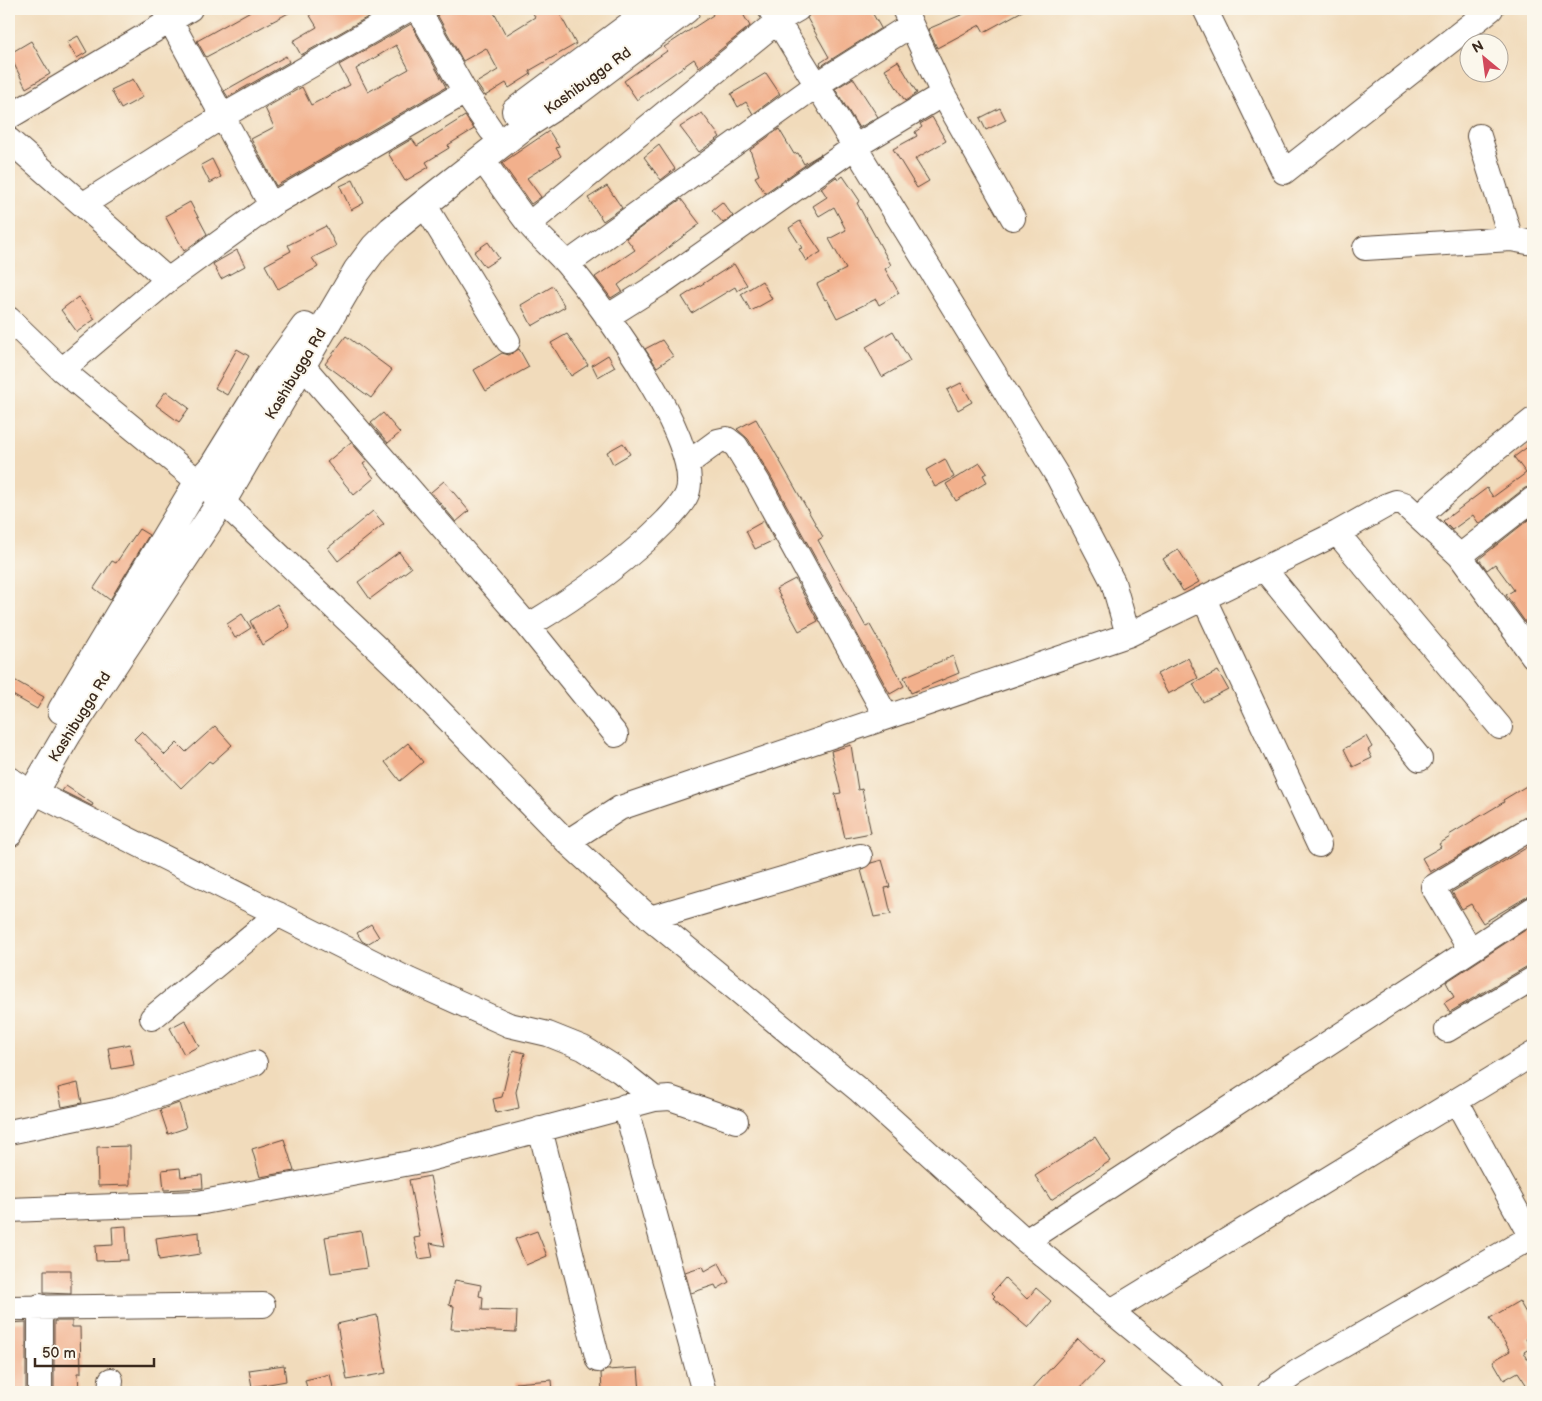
<svg xmlns="http://www.w3.org/2000/svg" width="1542" height="1401" viewBox="0 0 1542 1401" font-family="'Balsamiq Sans',sans-serif">
	<rect width="100%" height="100%" fill="#fbf7ec"/>
	<filter id="ink" filterUnits="userSpaceOnUse"><feTurbulence type="fractalNoise" baseFrequency=".02" numOctaves="2"/><feDisplacementMap in="SourceGraphic" scale="10" xChannelSelector="R" yChannelSelector="G"/><feConvolveMatrix kernelMatrix="1 2 1 2 8 2 1 2 1" color-interpolation-filters="sRGB"/></filter>
	<filter id="wash" filterUnits="userSpaceOnUse"><feTurbulence type="fractalNoise" baseFrequency=".0096" numOctaves="4" result="noise"/><feDisplacementMap in="SourceGraphic" scale="20" xChannelSelector="R" yChannelSelector="G"/><feGaussianBlur stdDeviation="1.12" result="paint"/><feColorMatrix in="noise" values="0 0 0 0 0 0 0 0 0 0 0 0 0 0 0 0 0 1.4 0 .05"/><feComposite in="paint" operator="in"/></filter>
	<g filter="url(#wash)">
		<rect width="100%" height="100%" fill="#f1dbbb"/>
		<g id="blocks">
			<path fill="#f2b08c" fill-rule="evenodd" d="M254 9H296L206 57 197 41Z
				M306 9H382L301 55 293 41 317 27Z
				M434 9H492L506 35 535 17 531 9H557L576 44 529 71 531 74 509 88 506 83 485 96 476 83 498 70 486 48 463 61Z
				M710 9H740L750 26 699 67 694 59 637 100 624 81 667 51 664 47 713 15Z
				M812 9H870L881 28 821 66 820 63 829 57 807 18Z
				M975 9H1026L984 32 980 25 937 48 928 29Z
				M411 24 446 87 276 186 251 139 274 127 265 108 302 87 311 105 350 85 339 65ZM396 45 409 69 368 92 356 69Z
				M78 36 87 52 77 58 67 42Z
				M31 41 50 74 26 88 9 54Z
				M286 56 289 62 228 97 224 91Z
				M898 61 917 93 905 101 885 69Z
				M766 73 780 94 753 114 746 102 738 107 731 94Z
				M853 78 878 117 859 128 835 89Z
				M133 79 143 97 121 109 111 90Z
				M1000 108 1006 120 986 130 980 118Z
				M702 113 720 137 699 152 680 127Z
				M465 116 474 129 448 145 449 148 426 162 429 167 405 181 388 153 412 139 417 146Z
				M932 117 946 141 915 159 929 181 917 188 893 149 917 136 915 132 922 127 920 124Z
				M779 129 794 154 798 153 804 164 821 154 765 193 755 177 759 175 750 150Z
				M549 131 559 147 556 148 561 156 527 178 541 197 531 204 502 163Z
				M659 145 675 169 661 180 644 157Z
				M212 159 221 177 210 183 201 165Z
				M843 176 860 201 857 203 891 265 885 269 899 293 879 305 876 299 837 318 827 299 825 300 817 284 846 269 829 239 846 230 834 207 819 216 813 206 827 197 821 188 836 177 838 180Z
				M353 180 364 203 351 210 340 186Z
				M607 186 622 208 603 221 588 198Z
				M681 199 700 224 618 285 622 291 611 298 595 277 635 250 626 238Z
				M190 202 207 234 184 251 165 216Z
				M722 202 733 216 723 223 712 210Z
				M800 221 821 252 806 261 799 249 802 248 789 228Z
				M326 226 336 246 312 258 318 267 278 289 265 265 291 251 288 245Z
				M488 242 499 258 485 267 474 252Z
				M237 250 245 266 221 279 213 264Z
				M734 264 747 285 737 291 735 287 692 313 682 297Z
				M762 281 772 299 751 311 741 294Z
				M553 286 565 307 532 326 521 305Z
				M78 297 95 319 77 332 61 310Z
				M893 331 910 361 882 377 866 347Z
				M567 334 588 365 571 376 551 343Z
				M346 336 392 370 371 398 325 364Z
				M662 340 673 356 657 367 645 349Z
				M237 349 249 356 227 395 215 388Z
				M519 349 529 367 486 391 474 370 502 353 509 355Z
				M608 355 615 367 598 377 592 365Z
				M961 383 972 402 958 410 947 390Z
				M166 391 189 408 179 422 156 405Z
				M383 413 400 433 388 443 371 423Z
				M756 419 823 537 818 540 866 627 870 625 904 686 890 694 770 475 748 439 737 429Z
				M351 442 367 461 363 464 374 478 354 495 327 462Z
				M623 443 630 454 613 464 607 452Z
				M1533 443V486L1525 488 1479 524 1473 515 1452 530 1443 521 1487 488 1493 497 1526 473 1514 457Z
				M945 459 954 477 935 487 926 470Z
				M980 463 987 473 983 475 987 482 956 501 946 484Z
				M444 481 469 511 456 522 431 492Z
				M373 511 384 524 338 561 328 548Z
				M1533 516V633L1506 595 1514 590 1495 564 1487 570 1479 559Z
				M764 521 774 540 755 549 746 531Z
				M139 529 149 535 110 600 94 588 112 561 116 563Z
				M1178 549 1199 582 1183 591 1163 559Z
				M399 552 411 568 370 599 358 582Z
				M795 579 818 621 799 631 776 589Z
				M277 604 290 627 262 645 250 621Z
				M242 614 251 628 235 638 227 624Z
				M953 656 959 673 911 693 904 677Z
				M1188 658 1198 678 1168 694 1157 674Z
				M1218 671 1228 689 1203 702 1193 684Z
				M9 677 44 697 37 709 9 693Z
				M215 726 232 745 212 763 209 761 181 788 134 739 142 731 165 755 177 743 186 752Z
				M1366 736 1372 747 1368 750 1372 758 1353 767 1344 749Z
				M408 743 423 762 400 781 385 762Z
				M851 745 858 790 862 789 871 833 845 838 835 794 841 793 831 751Z
				M1533 782V813L1430 872 1422 858 1441 847 1439 844 1450 837 1449 835 1504 802 1503 800Z
				M66 786 93 804 92 806 62 791Z
				M1533 844V895L1525 898 1483 923 1471 904 1462 909 1452 892Z
				M882 860 890 887 885 888 891 914 874 917 861 870 871 863Z
				M371 924 379 937 367 944 362 941 357 933Z
				M1533 925V965L1526 967 1450 1012 1444 1003 1454 997 1446 982Z
				M185 1020 199 1046 184 1054 170 1028Z
				M130 1044 134 1065 112 1069 108 1048Z
				M513 1050 525 1053 516 1092 519 1108 496 1113 493 1099 502 1097Z
				M78 1083 82 1103 62 1107 58 1088Z
				M179 1103 186 1128 168 1134 160 1110Z
				M1095 1137 1110 1161 1051 1200 1035 1176Z
				M284 1139 294 1171 260 1177 252 1149Z
				M130 1146V1185L98 1186 97 1147Z
				M180 1168 181 1177 202 1175 203 1188 164 1190 162 1170Z
				M430 1176 445 1246 430 1243 433 1257 419 1259 414 1238 420 1237 409 1180Z
				M126 1226 128 1260 96 1261 95 1246 113 1245 112 1227Z
				M361 1231 367 1268 331 1273 325 1237Z
				M537 1231 547 1256 526 1265 515 1239Z
				M199 1232 200 1254 159 1260 156 1238Z
				M719 1263 729 1282 717 1289 715 1285 691 1293 685 1272 703 1266 705 1271Z
				M44 1270H71V1294L44 1293Z
				M1005 1278 1027 1299 1036 1288 1051 1301 1028 1328 993 1298 995 1296 992 1293Z
				M455 1280 481 1285 479 1296 483 1297 482 1310 517 1311 516 1332 451 1329 454 1306 449 1305Z
				M1519 1301 1533 1325V1335L1526 1339 1531 1348 1524 1352 1533 1369V1392H1531L1518 1372 1504 1380 1493 1361 1510 1351 1490 1318Z
				M377 1315 386 1373 347 1380 337 1324Z
				M54 1321H72V1327H80L81 1373H78L79 1389 54 1390Z
				M26 1322V1392H9V1323Z
				M1078 1339 1104 1363 1076 1392H1029Z
				M284 1365 286 1381 252 1387 249 1370Z
				M638 1368 640 1392H602L601 1373 607 1370Z
				M330 1374 334 1392H308L305 1380Z
				M552 1380 553 1392H516L515 1383Z"/>
		</g>
	</g>
	<g filter="url(#ink)">
		<use href="#blocks" fill-opacity="0" stroke="#564536" stroke-width="1"/>
		<g fill="none" stroke-linecap="round" stroke-linejoin="round">
			<g stroke="#564536" stroke-width="26">
				<path id="minor" d="M164 9 271 205
					M418 9 465 92 491 130
					M770 9 1058 477 1113 582 1128 635
					M904 9 943 94 1013 218
					M1205 9 1284 172 1491 9
					M9 117 190 9
					M1479 136 1511 239
					M9 140 168 280
					M482 159C497 180 512 202 528 223 540 238 555 250 567 264 600 303 705 445 687 494 683 504 673 513 666 521 625 563 578 596 528 626
					M84 204 223 116 409 9
					M424 204 508 341
					M529 224 779 20 798 9
					M1365 248 1511 239 1533 243
					M567 264 818 84 911 25
					M607 317 661 283 856 146 943 94
					M9 319 62 370 222 501 400 670 567 842 650 918 860 1091 1026 1241 1209 1392
					M291 352 528 626 616 735
					M62 370 168 280 271 205 465 92
					M1533 420 1490 454 1418 517 1460 556 1533 656
					M688 463 718 441 727 439 736 446 758 482 886 716
					M1337 533 1500 727
					M1460 556 1533 499
					M1264 569 1420 759
					M1204 599 1319 845
					M9 779 18 784
					M34 792 409 980 509 1025 548 1034 583 1048 620 1071 655 1099
					M567 842 620 808 1128 635 1337 533 1385 506 1396 502 1404 504 1418 517
					M650 918 860 856
					M1470 950 1433 887 1533 827
					M152 1018 278 914
					M1447 1030 1533 979
					M1457 1102 1531 1237
					M625 1106 704 1392
					M540 1129 598 1360
					M9 1132 115 1110 255 1063
					M9 1210 198 1203 426 1160 655 1099 670 1098 736 1121
					M1026 1241 1533 909
					M9 1308 263 1305
					M1111 1311 1533 1054
					M40 1392V1306
					M110 1392 111 1380
					M1269 1392 1297 1372 1533 1236"/>
			</g>
			<g stroke="#564536" stroke-width="30">
				<path id="major" d="M516 111 653 9
					M62 710 198 483 213 467 268 378 305 327
					M9 833 68 733 222 501 357 271 375 247 392 230 424 204 525 125 575 93 686 9"/>
			</g>
			<use href="#minor" stroke="#fff" stroke-width="24"/>
			<use href="#major" stroke="#fff" stroke-width="28"/>
		</g>
	</g>
	<g text-anchor="middle" dominant-baseline="central" stroke-width="4" stroke-linejoin="round" paint-order="stroke">
		<g font-size="15" fill="#3b2a1e" stroke="#fbf7ec">
			<text transform="translate(588 81) rotate(-36)">Kashibugga Rd</text>
			<text transform="translate(296 374) rotate(-59)">Kashibugga Rd</text>
			<text transform="translate(80 717) rotate(-58)">Kashibugga Rd</text>
		</g>
	</g>
	<rect width="1542" height="1401" fill="none" stroke="#fbf7ec" stroke-width="30"/>
	<g transform="translate(1484 58) rotate(331)"><circle r="24" fill="#fbf7ec" stroke="#aea59a"/>
	<path d="M0-4L9 19L0 12L-9 19Z" fill="#d1495b"/>
	<text y="-8" font-size="14" font-weight="bold" text-anchor="middle" fill="#3b2a1e">N</text>
	</g>
	<path d="M35 1358v8h119v-8" fill="none" stroke="#3b2a1e" stroke-width="2.5"/>
	<text x="42" y="1358" font-size="15" fill="#3b2a1e" stroke="#fbf7ec" stroke-width="4" paint-order="stroke">50 m</text>
</svg>
